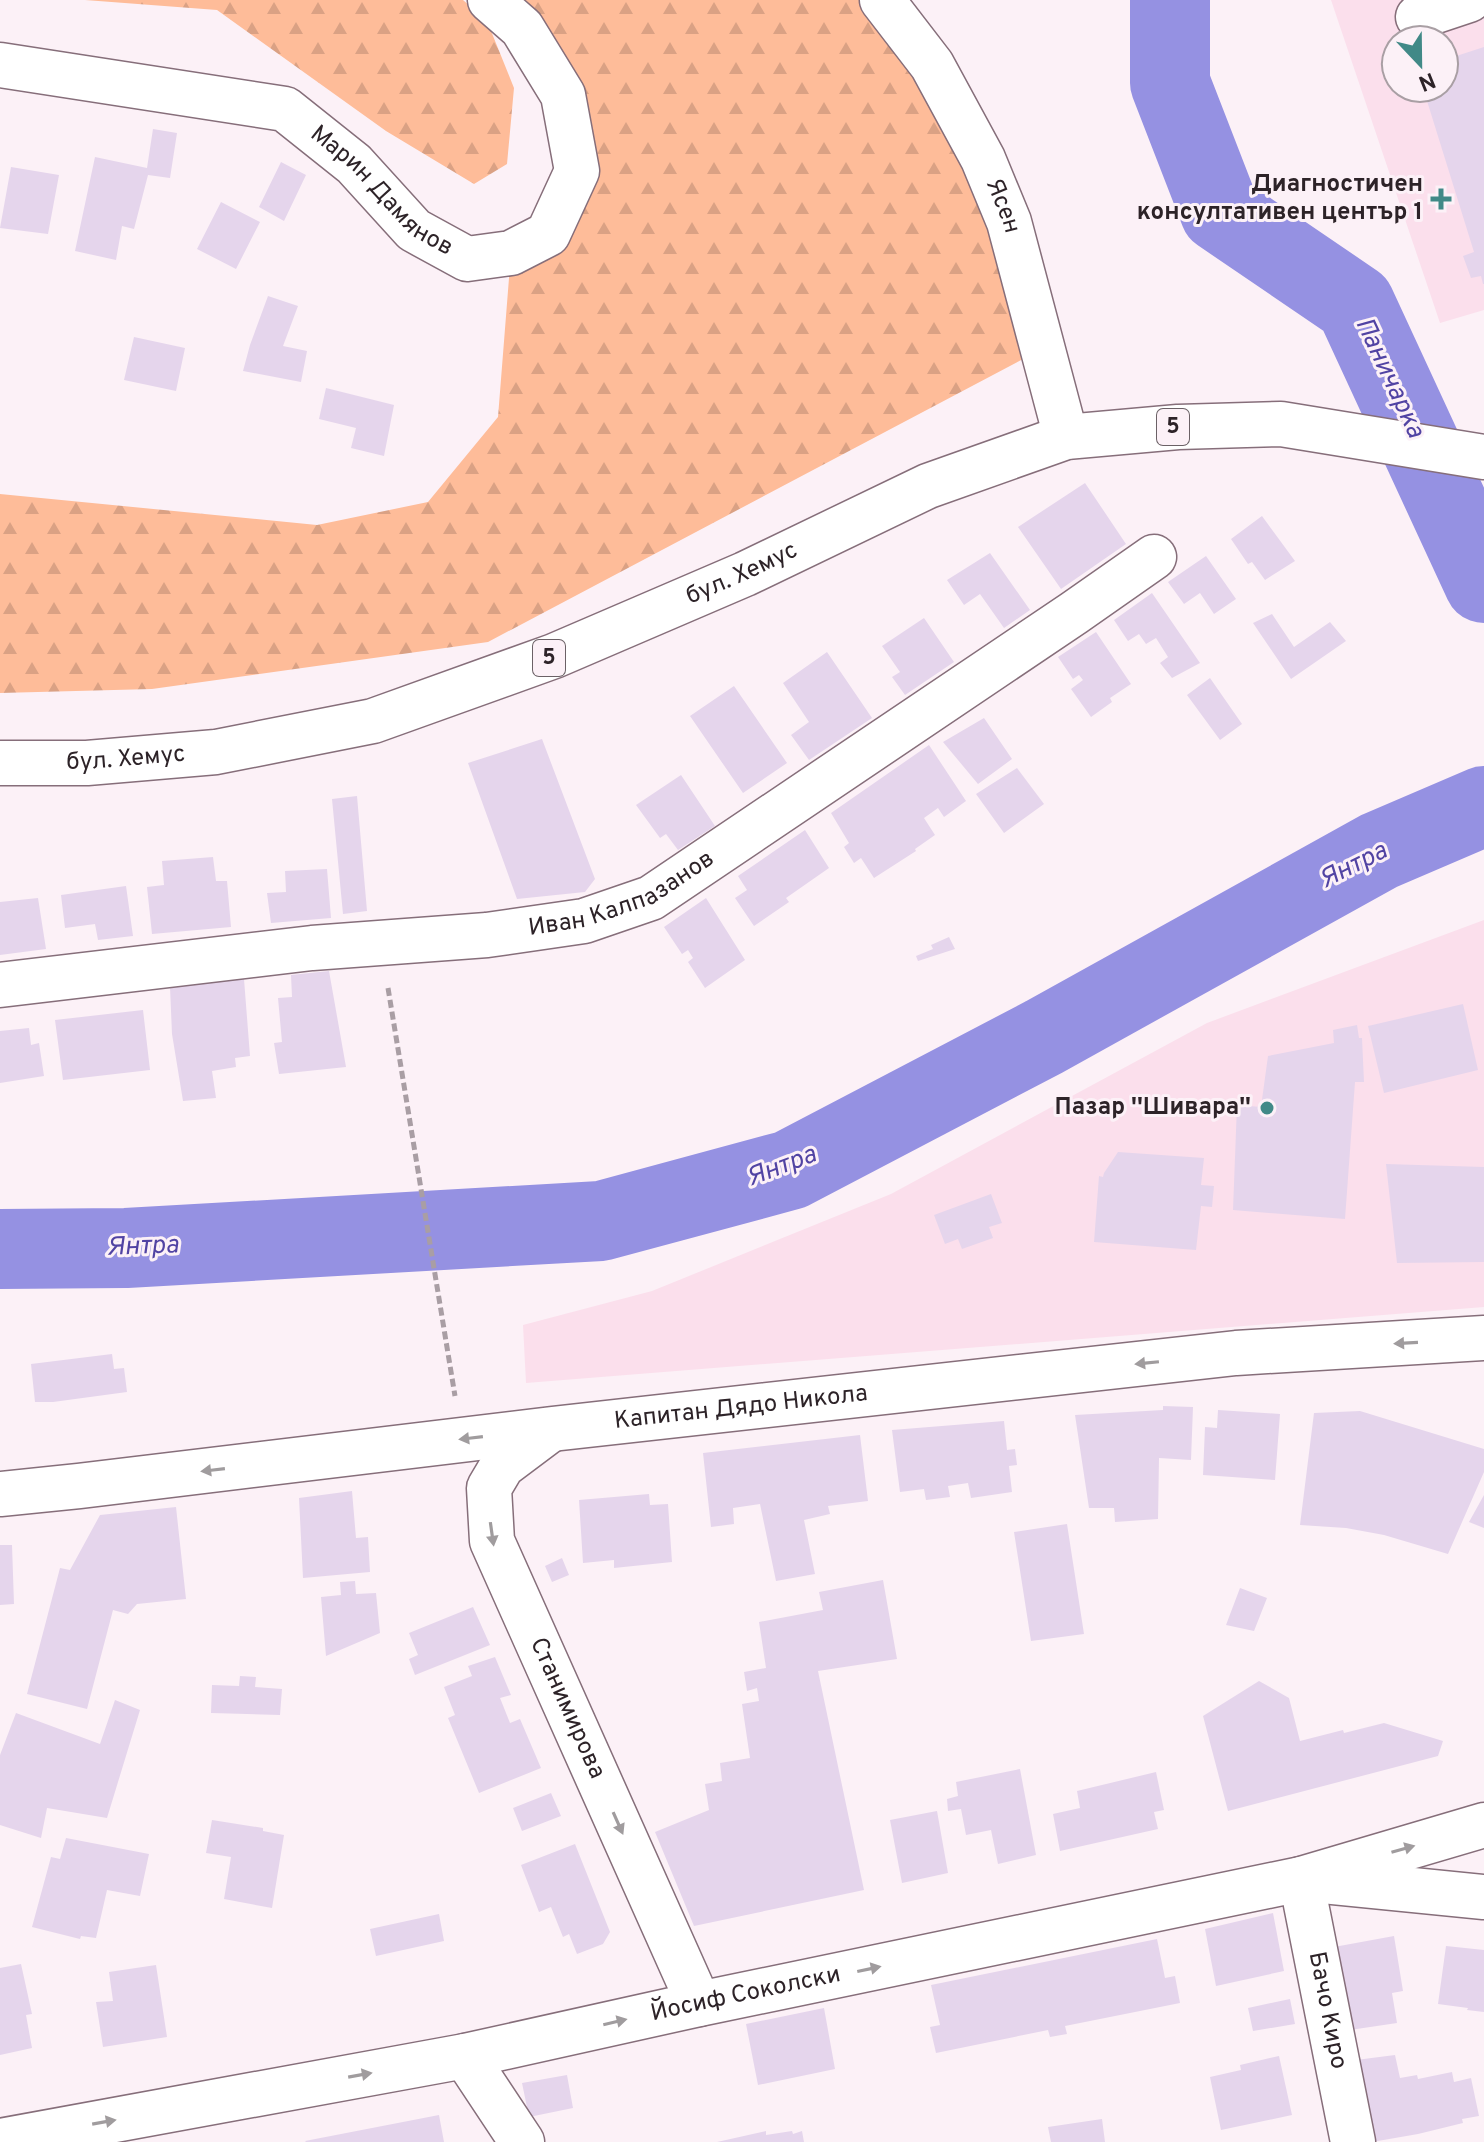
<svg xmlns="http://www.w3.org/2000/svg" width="1484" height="2142" viewBox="0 0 1484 2142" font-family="Overpass,sans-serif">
	<defs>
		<pattern id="forest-firs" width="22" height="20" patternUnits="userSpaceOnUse" patternTransform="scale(2)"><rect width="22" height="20" fill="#febc99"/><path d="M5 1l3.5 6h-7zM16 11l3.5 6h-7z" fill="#daa184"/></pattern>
	</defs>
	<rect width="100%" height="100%" fill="#fcf1f7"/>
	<path fill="#fbdfec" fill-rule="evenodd" d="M1331 0H1484V310L1440 323ZM1396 40H1444V88H1396Z
		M1484 920V1307L526 1383 523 1325 652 1291 891 1194 1207 1023Z"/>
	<path fill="url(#forest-firs)" d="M85 0H463L487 21 514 88 507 164 474 184 386 131 217 10Z
		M490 0H882L932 65 1042 349 488 642 152 689 0 693V494L317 525 428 502 498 417 511 253 577 171Z"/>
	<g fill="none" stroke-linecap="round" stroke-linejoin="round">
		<path stroke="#9591e2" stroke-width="80" d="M1170 0V83L1220 212 1355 304 1484 583
			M0 1249 126 1248 601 1221 790 1170 1044 1037 1379 851 1484 806"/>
	</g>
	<path fill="#e5d5ec" d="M1484 47V284H1483L1481 276 1471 278 1463 256 1474 252 1423 88H1444V60Z
		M153 129 177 133 170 178 148 175 134 229 122 226 116 260 75 251 95 157 147 168Z
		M281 162 306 175 284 221 259 207Z
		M11 167 59 175 48 234 0 228Z
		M221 202 260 222 236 269 197 249Z
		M268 296 298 306 283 346 307 351 301 382 243 371 250 345Z
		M134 337 185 348 176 391 124 380Z
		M326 388 394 405 384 456 351 448 356 428 319 419Z
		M1085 483 1126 544 1061 589 1018 527Z
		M1262 516 1295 561 1265 580 1252 562 1248 564 1231 539Z
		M990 553 1030 610 1004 628 980 594 964 605 947 580Z
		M1206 556 1236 599 1214 614 1200 593 1184 604 1168 582Z
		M1152 593 1200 663 1172 678 1160 663 1168 657 1156 638 1146 644 1139 634 1128 641 1114 620Z
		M1272 614 1294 647 1330 622 1346 641 1291 679 1253 623Z
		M924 618 954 662 905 695 892 677 900 672 882 646Z
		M1096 632 1131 684 1110 698 1112 702 1091 717 1071 689 1083 680 1079 675 1073 679 1058 657Z
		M827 652 872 718 809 760 791 735 809 722 783 683Z
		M1210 678 1242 724 1220 740 1187 695Z
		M734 686 787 763 743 793 690 716Z
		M984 718 1012 759 978 784 943 742Z
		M542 739 595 879 585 892 517 899 468 763Z
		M929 745 966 801 944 817 938 808 924 818 935 835 915 849 916 851 874 878 861 858 854 863 844 847 849 843 831 813Z
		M1017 768 1044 804 1004 833 976 794Z
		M681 775 715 826 678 850 666 834 660 838 636 805Z
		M357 796 367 911 343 914 332 799Z
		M805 830 829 868 786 898 789 902 754 926 735 898 747 890 738 876Z
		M213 857 216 881H227L231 927 152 934 147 887 164 885 162 861Z
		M327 869 331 918 271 923 267 893 286 892 285 871Z
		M126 886 133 936 98 940 95 924 65 928 61 895Z
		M38 898 46 949 0 955V902Z
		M706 898 745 960 705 988 688 962 693 958 688 950 682 954 664 927Z
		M949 937 955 949 918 961 916 956 933 949 931 945Z
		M329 971 346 1067 279 1074 274 1043 282 1042 278 998 292 997 291 975Z
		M244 979 250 1056 235 1058 236 1067 212 1071 216 1098 183 1101 172 1034 170 987Z
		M1463 1004 1478 1070 1384 1093 1368 1026Z
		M143 1010 150 1070 63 1080 55 1020Z
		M1357 1025 1359 1038H1362L1364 1082H1355L1345 1219 1233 1210 1237 1105 1261 1107 1268 1056 1334 1043 1333 1030Z
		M29 1028 31 1045 39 1043 44 1076 0 1083V1031Z
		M1118 1152 1204 1158 1201 1185 1214 1186 1212 1207 1201 1206 1196 1250 1094 1242 1099 1176 1103 1177 1104 1173Z
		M1386 1164 1484 1167V1262L1397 1263Z
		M991 1194 1002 1223 989 1227 993 1238 962 1249 958 1239 945 1244 934 1215Z
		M112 1354 114 1369 124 1368 127 1392 53 1402H35L31 1364Z
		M1163 1406 1193 1407 1191 1460 1159 1458 1158 1519 1115 1522 1114 1508H1089L1075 1415 1163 1410Z
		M1218 1410 1280 1414 1275 1480 1203 1475 1205 1427 1217 1428Z
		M1360 1411 1484 1449V1472L1448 1554 1384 1535 1346 1528 1300 1525 1314 1413Z
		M1004 1421 1007 1450 1015 1449 1017 1465 1009 1466 1012 1492 971 1498 968 1483 948 1486 950 1497 926 1500 924 1489 900 1492 892 1430Z
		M860 1435 868 1501 828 1506 830 1514 804 1520 815 1574 776 1581 760 1504 733 1508 734 1524 711 1527 703 1453Z
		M352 1491 356 1538 368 1537 370 1572 303 1578 299 1498Z
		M649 1494 650 1505 668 1504 672 1562 614 1568V1560L583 1563 579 1500Z
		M1484 1495V1528L1469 1522Z
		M176 1507 186 1599 137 1604 128 1614 113 1610 87 1709 27 1694 60 1568 70 1570 100 1515Z
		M1067 1524 1084 1634 1031 1641 1014 1532Z
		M0 1545H12L14 1604 0 1605Z
		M562 1558 569 1575 552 1582 545 1566Z
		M883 1580 897 1659 818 1671 864 1890 694 1926 655 1832 709 1810 705 1784 722 1781 720 1763 750 1758 742 1704 759 1701 757 1688 747 1691 744 1672 766 1668 759 1622 823 1610 819 1592Z
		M355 1581 356 1594 376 1593 380 1633 326 1656 321 1597 341 1595 340 1582Z
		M1240 1588 1267 1598 1254 1631 1226 1625Z
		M473 1607 490 1645 415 1675 409 1659 418 1655 409 1633Z
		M495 1657 511 1695 500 1698 510 1723 520 1719 541 1768 479 1793 448 1718 455 1715 444 1687 472 1676 468 1666Z
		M240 1676 256 1677 255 1687 282 1689 280 1715 211 1713 212 1685 239 1686Z
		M1259 1681 1289 1698 1300 1741 1343 1730 1344 1733 1384 1723 1443 1741 1438 1756 1228 1811 1203 1716Z
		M115 1700 140 1710 107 1818 47 1808 41 1838 0 1825V1755L16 1713 100 1744Z
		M1020 1769 1036 1855 998 1864 991 1830 966 1835 961 1809 948 1811 947 1799 958 1796 956 1782Z
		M1156 1772 1164 1810 1154 1812 1158 1829 1060 1851 1053 1814 1080 1808 1077 1791Z
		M551 1793 561 1816 522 1831 513 1808Z
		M937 1811 948 1873 902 1883 890 1820Z
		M212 1820 263 1828V1831L284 1835 272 1908 224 1899 231 1857 206 1853Z
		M66 1838 149 1854 140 1896 107 1890 96 1938 81 1936 80 1939 32 1927 51 1857 60 1859Z
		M575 1844 610 1932 603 1944 577 1954 569 1934 563 1937 551 1907 539 1912 521 1865Z
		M1273 1913 1284 1971 1216 1986 1205 1929Z
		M439 1914 444 1941 376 1956 370 1929Z
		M1394 1936 1403 1991 1392 1993 1397 2023 1350 2030 1334 1947Z
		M1157 1939 1165 1978 1175 1976 1180 2003 1065 2026 1067 2034 1050 2037 1048 2030 936 2053 930 2027 940 2025 931 1985Z
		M1446 1946 1484 1950V2012L1467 2010 1468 2008 1438 2004Z
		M21 1964 32 2014 26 2015 32 2048 0 2055V1968Z
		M156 1965 167 2037 103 2047 96 2002 113 2001 109 1972Z
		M1290 1999 1295 2024 1253 2031 1248 2008Z
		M824 2008 835 2069 758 2085 746 2024Z
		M1395 2055 1400 2078 1417 2075 1418 2079 1452 2072 1454 2082 1471 2078 1479 2116 1462 2119 1463 2123 1418 2134 1372 2142 1356 2060Z
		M1279 2056 1292 2115 1221 2130 1210 2077 1241 2070 1240 2065Z
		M567 2075 573 2108 529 2117 522 2083Z
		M439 2115 444 2142H306L305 2141Z
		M1102 2119 1105 2142H1051L1048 2127Z
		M766 2131V2135L792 2131 793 2134 802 2131 804 2142H717Z"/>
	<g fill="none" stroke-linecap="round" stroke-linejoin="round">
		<g stroke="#866e7a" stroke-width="47">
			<g id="minor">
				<path id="s1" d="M882 0 932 65 983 159 1009 222 1066 437"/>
				<path d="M1418 17 1469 0"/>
				<path id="s2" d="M0 65 285 109 354 164 414 230 467 259 511 253 548 234 577 171 563 95 522 28 490 0"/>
				<path id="s3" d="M0 985 312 948 487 935 584 921 651 898 1074 613 1154 557"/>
				<path id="s4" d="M550 1430 502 1466 489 1488 492 1541 699 2004"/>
				<path id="s5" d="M0 1494 79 1486 552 1429 1236 1353 1484 1338"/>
				<path id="s6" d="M1301 1879 1353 2142"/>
				<path d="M1323 1881 1484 1897"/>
				<path d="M465 2056 522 2142"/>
				<path id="s7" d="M0 2141 465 2056 699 2004 1301 1879 1484 1825"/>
			</g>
		</g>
		<g stroke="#866e7a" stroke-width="47">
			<g id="major">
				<path id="s8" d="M0 763H87L216 752 373 721 554 656 745 574 928 486 1066 437 1178 427 1281 424 1484 457"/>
			</g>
		</g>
		<path stroke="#a99ea4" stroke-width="5" stroke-dasharray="8 4" stroke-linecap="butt" d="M388 988 455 1396"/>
		<use href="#minor" stroke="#fff" stroke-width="44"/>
		<use href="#major" stroke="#fff" stroke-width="44"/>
	</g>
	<defs><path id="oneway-solid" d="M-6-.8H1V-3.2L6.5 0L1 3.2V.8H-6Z" transform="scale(2)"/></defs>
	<g fill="#a09c9e">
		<use href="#oneway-solid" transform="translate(1406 1343) rotate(177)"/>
		<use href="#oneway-solid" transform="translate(1147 1363) rotate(174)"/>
		<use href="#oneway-solid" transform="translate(471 1438) rotate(173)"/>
		<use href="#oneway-solid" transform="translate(213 1470) rotate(173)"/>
		<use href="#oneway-solid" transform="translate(492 1534) rotate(82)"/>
		<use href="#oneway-solid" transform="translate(618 1823) rotate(66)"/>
		<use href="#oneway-solid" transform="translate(1403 1849) rotate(-16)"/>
		<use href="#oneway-solid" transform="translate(869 1969) rotate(-12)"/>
		<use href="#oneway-solid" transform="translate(615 2022) rotate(-13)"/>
		<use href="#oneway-solid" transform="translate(360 2075) rotate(-10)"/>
		<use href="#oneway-solid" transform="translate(104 2122) rotate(-10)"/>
	</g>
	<g fill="#418987" stroke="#fcf1f7" stroke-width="3">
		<path d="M1437 187h8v8h8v8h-8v8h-8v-8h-8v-8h8z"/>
		<circle cx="1267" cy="1108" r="8"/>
	</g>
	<g text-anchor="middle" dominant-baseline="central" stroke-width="6" stroke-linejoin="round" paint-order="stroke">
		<g fill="#fcf1f7" stroke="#6b6166" stroke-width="2">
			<rect x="1157" y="409" width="32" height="36" rx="6"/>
			<rect x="533" y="640" width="32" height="36" rx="6"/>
		</g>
		<g font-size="22" font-weight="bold" fill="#2d2328">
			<text x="1173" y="427">5</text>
			<text x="549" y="658">5</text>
		</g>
		<g font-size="24" font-weight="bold" fill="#2d2328" stroke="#fcf1f7" text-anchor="end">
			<text x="1423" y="185">Диагностичен<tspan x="1423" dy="28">консултативен център 1</tspan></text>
			<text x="1251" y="1108">Пазар ''Шивара''</text>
		</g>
		<g font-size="24" fill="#2d2328" stroke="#fcf1f7">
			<text stroke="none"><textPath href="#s2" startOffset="416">Марин Дамянов</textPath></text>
			<text stroke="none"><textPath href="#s1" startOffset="240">Ясен</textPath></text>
			<text stroke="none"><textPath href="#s8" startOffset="774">бул. Хемус</textPath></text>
			<text stroke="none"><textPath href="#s8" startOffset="126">бул. Хемус</textPath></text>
			<text stroke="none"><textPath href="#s3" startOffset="632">Иван Калпазанов</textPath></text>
			<text stroke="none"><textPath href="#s5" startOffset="746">Капитан Дядо Никола</textPath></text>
			<text stroke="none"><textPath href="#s4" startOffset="322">Станимирова</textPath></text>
			<text stroke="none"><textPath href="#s7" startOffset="760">Йосиф Соколски</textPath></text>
			<text stroke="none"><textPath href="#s6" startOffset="134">Бачо Киро</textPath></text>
		</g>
		<g font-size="26" font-style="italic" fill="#5143a3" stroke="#fcf1f7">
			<text transform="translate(1389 378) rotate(65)">Паничарка</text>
			<text transform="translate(1354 866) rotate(-27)">Янтра</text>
			<text transform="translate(782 1167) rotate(-21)">Янтра</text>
			<text transform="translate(143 1247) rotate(-2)">Янтра</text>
		</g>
	</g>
	<g transform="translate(1420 64) rotate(158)"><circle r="38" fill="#fcf1f7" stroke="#a99fa4" stroke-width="2"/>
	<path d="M0-6L14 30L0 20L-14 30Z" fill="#418987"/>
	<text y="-12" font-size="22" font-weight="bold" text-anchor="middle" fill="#2d2328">N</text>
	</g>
</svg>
